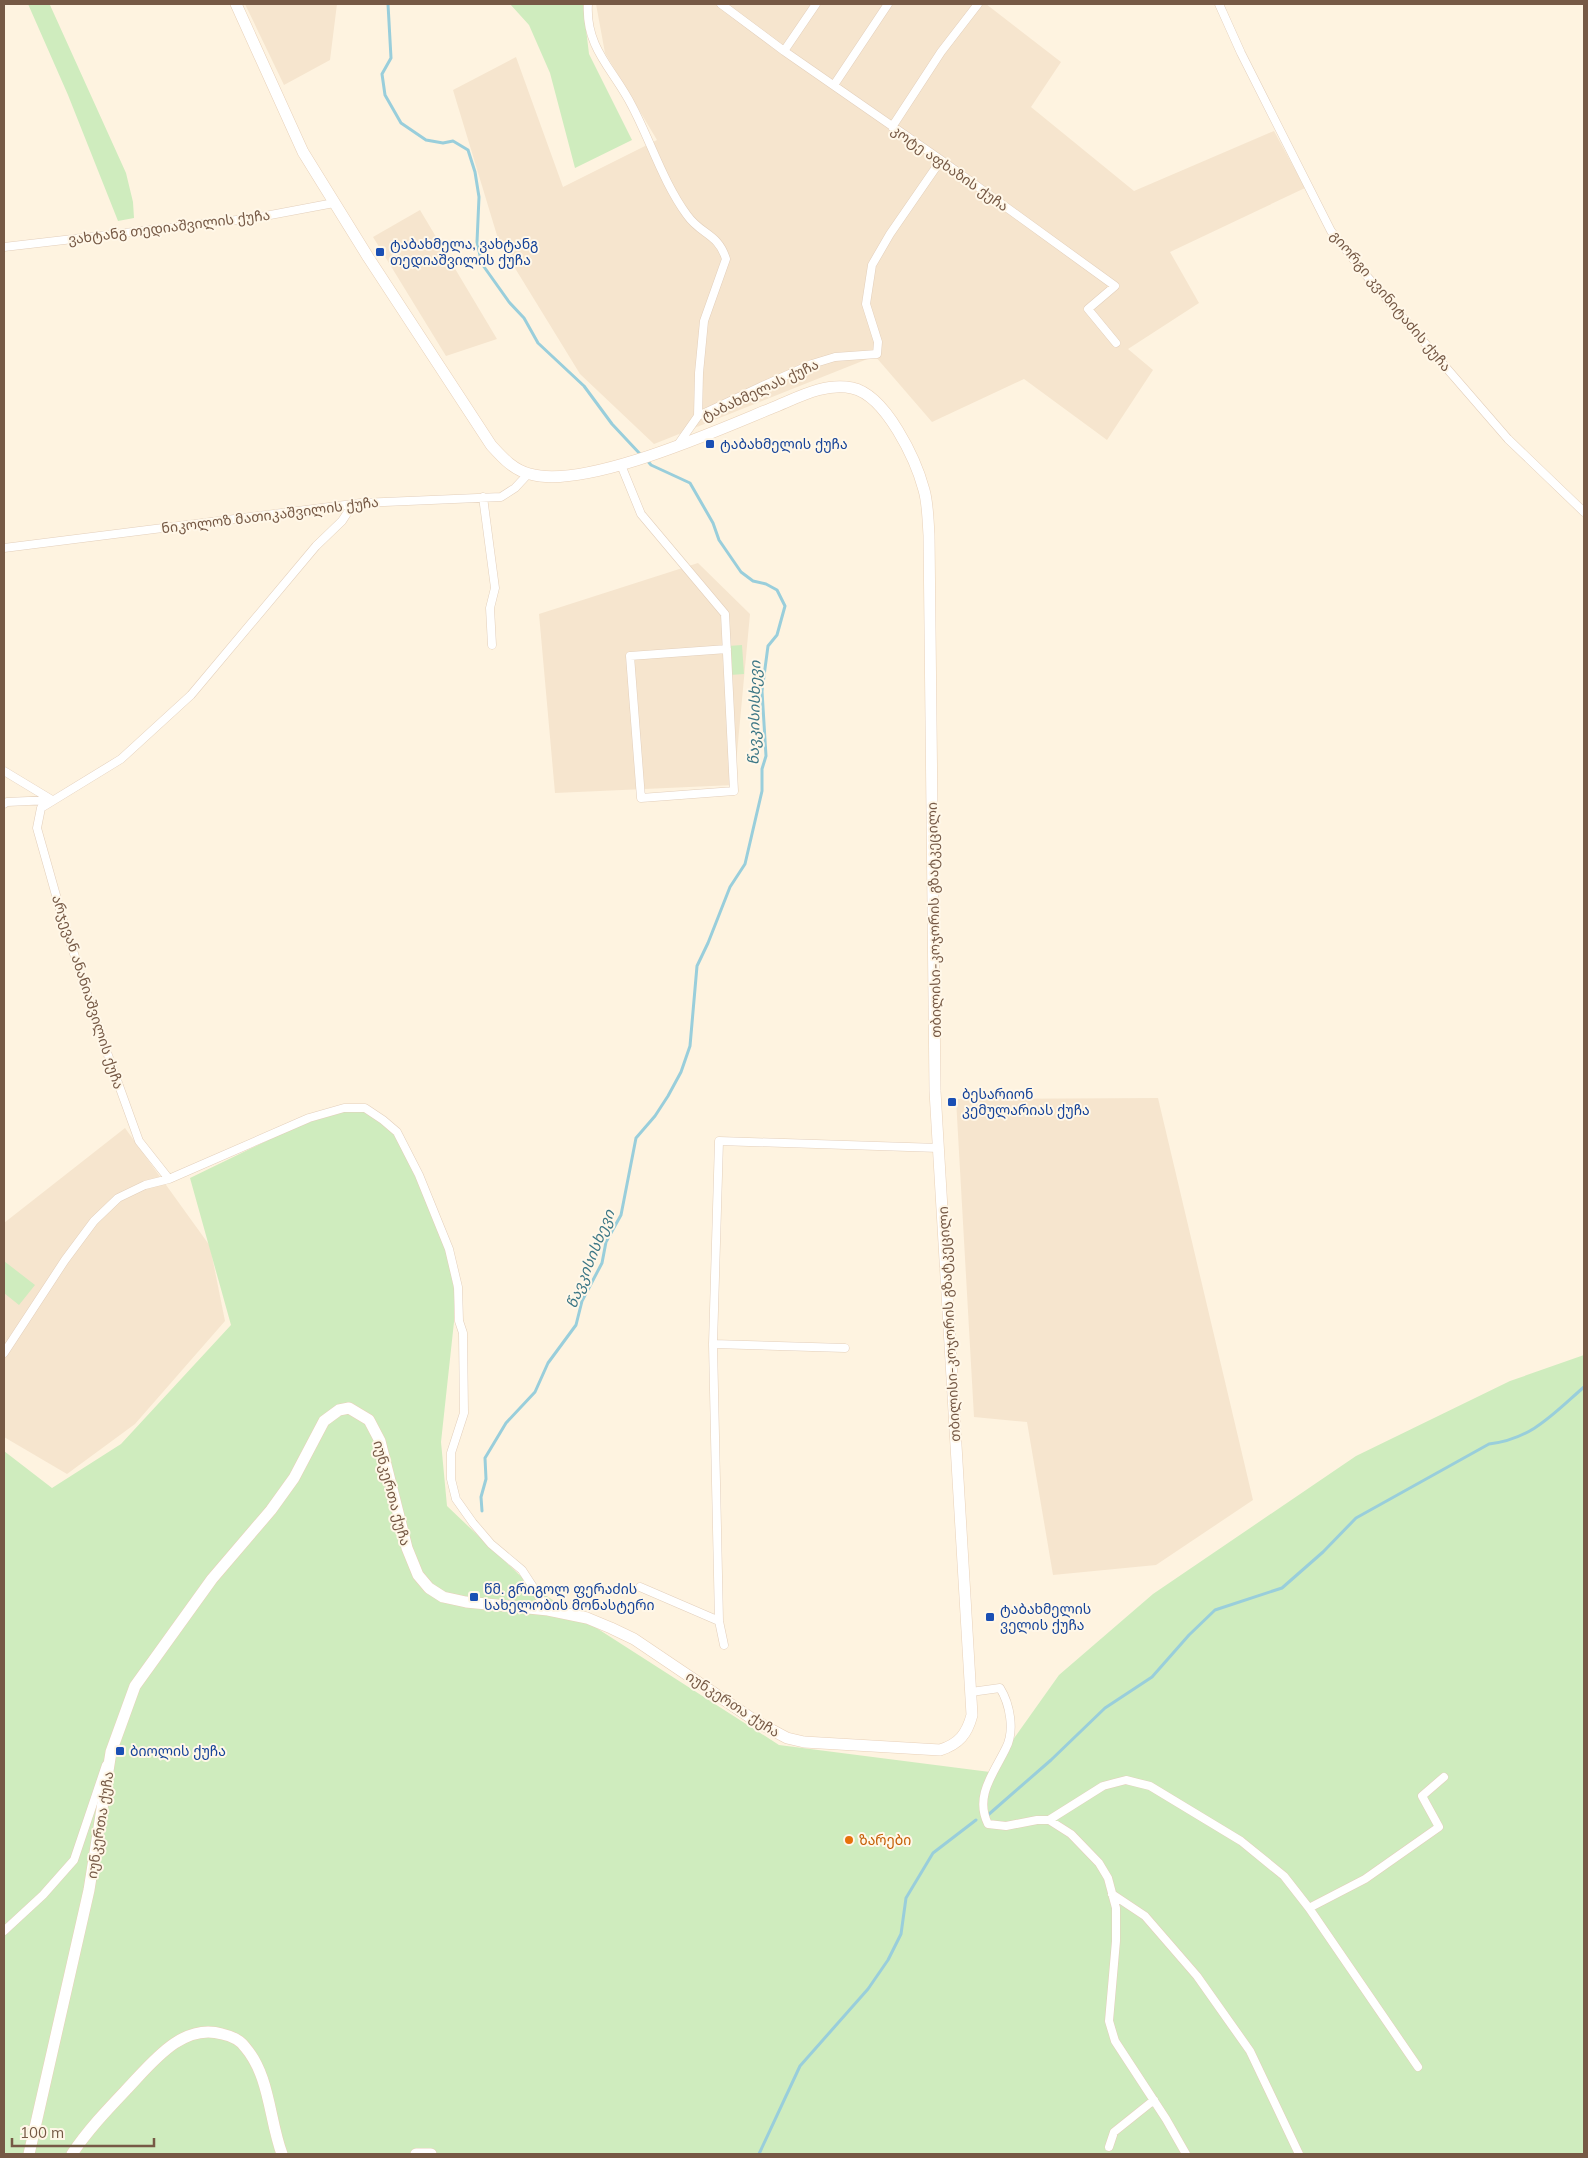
<svg xmlns="http://www.w3.org/2000/svg" width="1588" height="2158" viewBox="0 0 1588 2158" font-family="Mulish,'Noto Sans Georgian',sans-serif">
	<rect width="100%" height="100%" fill="#fef3e0"/>
	<path fill="#f6e5ce" d="M245 4H337L330 60 284 85Z
		M596 4H986L1061 62 1031 107 1134 191 1274 131 1305 188 1170 252 1199 303 1128 349 1153 370 1107 440 1024 379 932 422 875 356 654 444 580 374 499 242 453 90 516 57 563 187 657 140 605 53Z
		M420 210 497 339 446 356 373 237Z
		M698 563 750 614 734 785 555 793 539 614Z
		M1158 1098 1253 1500 1156 1565 1053 1575 1027 1422 974 1417 956 1099Z
		M125 1128 210 1246 225 1321 135 1424 67 1474 4 1437V1223Z"/>
	<path fill="#cfecbe" d="M28 4 50 5 126 173 133 202 134 218 118 221 68 95Z
		M510 4H583L589 54 632 140 575 168 550 73 529 25Z
		M742 645 744 674 730 675 728 646Z
		M344 1110 365 1111 395 1133 432 1212 447 1250 454 1289V1322L441 1442 447 1506 531 1586 779 1745 990 1772 1059 1675 1153 1594 1356 1456 1510 1381 1584 1355V2154H4V1451L52 1488 121 1444 231 1325 190 1178 310 1120Z
		M4 1261 35 1285 19 1305 4 1293Z"/>
	<g fill="none" stroke-linecap="round" stroke-linejoin="round">
		<path stroke="#99cedb" stroke-width="3" d="M388 4 391 58 382 74 385 95 401 123 426 140 443 143 453 141 468 150 475 172 479 197 477 242 482 264 509 302 524 318 538 343 584 386 612 424 641 455
			M482 1511 481 1497 486 1479 485 1458 506 1423 535 1392 548 1363 576 1325 582 1301 602 1263 606 1242 621 1215 636 1138 655 1116 668 1096 681 1072 690 1046 697 966 708 943 730 887 745 864 762 791V769L766 756 762 691 768 646 777 635 785 606 777 590 766 584 753 581 741 572 719 540 713 523 690 483 651 465 646 459
			M988 1815 1051 1760 1105 1708 1152 1677 1189 1635 1215 1610 1282 1588 1323 1552 1356 1518 1489 1444C1532 1439 1553 1414 1584 1387
			M759 2154 800 2066 868 1989 888 1960 901 1934 906 1898 933 1853 976 1820"/>
		<g stroke="#e3cfbb" stroke-width="9">
			<path id="minor" d="M588 4C585 48 614 70 632 106 651 142 663 182 687 215 701 235 718 233 726 259L704 321 699 373 698 416
				M721 4 784 51 941 160 1115 286 1088 309 1116 343
				M1219 4 1241 53 1331 231 1365 274 1508 439 1584 512
				M784 51 816 4
				M834 85 888 4
				M892 127 941 52 978 4
				M4 247 254 218 334 203
				M677 446 698 416 760 387 812 364 835 357 877 354 878 342 866 304 872 265 890 234 941 160
				M621 465 641 514 725 614 734 791 641 798 630 656 727 649
				M483 497 495 588 490 608 492 645
				M4 548 361 503 501 497 515 488 528 474
				M4 771 52 800
				M4 804 7 802 50 800
				M169 1179 139 1141 100 1033 63 920 37 828 41 808 121 759 191 695 316 546 342 521 351 507 361 503
				M713 1344 719 1621 724 1645
				M845 1348 713 1344 719 1141 939 1148
				M4 1353 65 1260 94 1221 118 1198 145 1185 169 1179 309 1118 344 1108H365L383 1120 397 1132 419 1175 449 1249 458 1287 459 1321 463 1333 464 1413 451 1453V1479L456 1499 473 1523 491 1544 522 1570 548 1610
				M640 1587 719 1621
				M971 1692 1000 1688C1010 1704 1015 1731 1006 1748 994 1773 974 1796 988 1824L1006 1826 1037 1820H1049L1071 1834 1099 1863 1108 1878 1116 1908V1941L1109 2021 1115 2041 1166 2119 1186 2154
				M1049 1820 1103 1786 1126 1780 1150 1786 1241 1841 1284 1876 1309 1908 1418 2067
				M1112 1894 1145 1916 1197 1976 1250 2051 1299 2154
				M1309 1908 1365 1879 1439 1827 1422 1796 1444 1777
				M4 1931 43 1895 74 1860 106 1765
				M1109 2147 1114 2132 1154 2100"/>
		</g>
		<g stroke="#e8d1b9" stroke-width="12">
			<path id="secondary" d="M29 2154 89 1890 111 1752 135 1686 212 1579 271 1510 294 1478 324 1421 339 1410 349 1408 369 1420 380 1441 407 1548 418 1575 429 1588 443 1597 466 1602 548 1610 587 1618 611 1628 634 1639 757 1722 787 1738 804 1742 940 1750C959 1744 967 1734 972 1715L935 1091 929 535C928 521 928 504 924 490 916 460 886 395 852 388 825 382 797 398 772 408 718 430 585 490 530 474 513 470 502 457 491 445L368 257 303 152 236 4
				M72 2154C87 2131 107 2110 126 2090 151 2064 182 2022 222 2034 231 2036 240 2040 245 2047 270 2076 269 2119 282 2154
				M416 2154H431"/>
		</g>
		<use href="#minor" stroke="#fff" stroke-width="8"/>
		<use href="#secondary" stroke="#fff" stroke-width="11"/>
	</g>
	<g fill="#1a4fb4" stroke="#fff7e8" stroke-width="2">
		<rect x="375" y="247" width="10" height="10" rx="2.5"/>
		<rect x="705" y="439" width="10" height="10" rx="2.5"/>
		<rect x="947" y="1097" width="10" height="10" rx="2.5"/>
		<rect x="469" y="1592" width="10" height="10" rx="2.5"/>
		<rect x="985" y="1612" width="10" height="10" rx="2.5"/>
		<rect x="115" y="1746" width="10" height="10" rx="2.5"/>
	</g>
	<circle fill="#e8710a" stroke="#fff7e8" stroke-width="2" cx="849" cy="1840" r="5"/>
	<g text-anchor="middle" dominant-baseline="central" stroke-width="4" stroke-linejoin="round" paint-order="stroke">
		<g font-size="14" fill="#765945" stroke="#fff7e8">
			<text transform="translate(950 168) rotate(35)">კოტე აფხაზის ქუჩა</text>
			<text transform="translate(169 227) rotate(-7)">ვახტანგ თედიაშვილის ქუჩა</text>
			<text transform="translate(1391 301) rotate(50)">გიორგი კვინიტაძის ქუჩა</text>
			<text transform="translate(760 390) rotate(-25)">ტაბახმელას ქუჩა</text>
			<text transform="translate(270 515) rotate(-7)">ნიკოლოზ მათიკაშვილის ქუჩა</text>
			<text transform="translate(934 920) rotate(-91)">თბილისი-კოჯორის გზატკეცილი</text>
			<text transform="translate(88 992) rotate(72)">არჯევან ანანიაშვილის ქუჩა</text>
			<text transform="translate(949 1324) rotate(-93)">თბილისი-კოჯორის გზატკეცილი</text>
			<text transform="translate(392 1493) rotate(75)">იუნკერთა ქუჩა</text>
			<text transform="translate(733 1704) rotate(33)">იუნკერთა ქუჩა</text>
			<text transform="translate(100 1825) rotate(-81)">იუნკერთა ქუჩა</text>
		</g>
		<g font-size="14" fill="#164399" stroke="#fff7e8" text-anchor="start">
			<text x="390" y="244">ტაბახმელა, ვახტანგ<tspan x="390" dy="16">თედიაშვილის ქუჩა</tspan></text>
			<text x="720" y="444">ტაბახმელის ქუჩა</text>
			<text x="962" y="1094">ბესარიონ<tspan x="962" dy="16">კემულარიას ქუჩა</tspan></text>
			<text x="484" y="1589">წმ. გრიგოლ ფერაძის<tspan x="484" dy="16">სახელობის მონასტერი</tspan></text>
			<text x="1000" y="1609">ტაბახმელის<tspan x="1000" dy="16">ველის ქუჩა</tspan></text>
			<text x="130" y="1751">ბიოლის ქუჩა</text>
		</g>
		<g font-size="14" fill="#c56008" stroke="#fff7e8" text-anchor="start">
			<text x="859" y="1840">ზარები</text>
		</g>
		<g font-size="15" font-style="italic" fill="#3b7685" stroke="#fff7e8">
			<text transform="translate(754 713) rotate(-89)">წავკისისხევი</text>
			<text transform="translate(590 1259) rotate(-68)">წავკისისხევი</text>
		</g>
	</g>
	<rect width="1588" height="2158" fill="none" stroke="#765945" stroke-width="10"/>
	<path d="M12 2138v8h142v-8" fill="none" stroke="#765945" stroke-width="2.5"/>
	<text x="20" y="2138" font-size="15" fill="#765945" stroke="#fff7e8" stroke-width="4" paint-order="stroke">100 m</text>
</svg>
